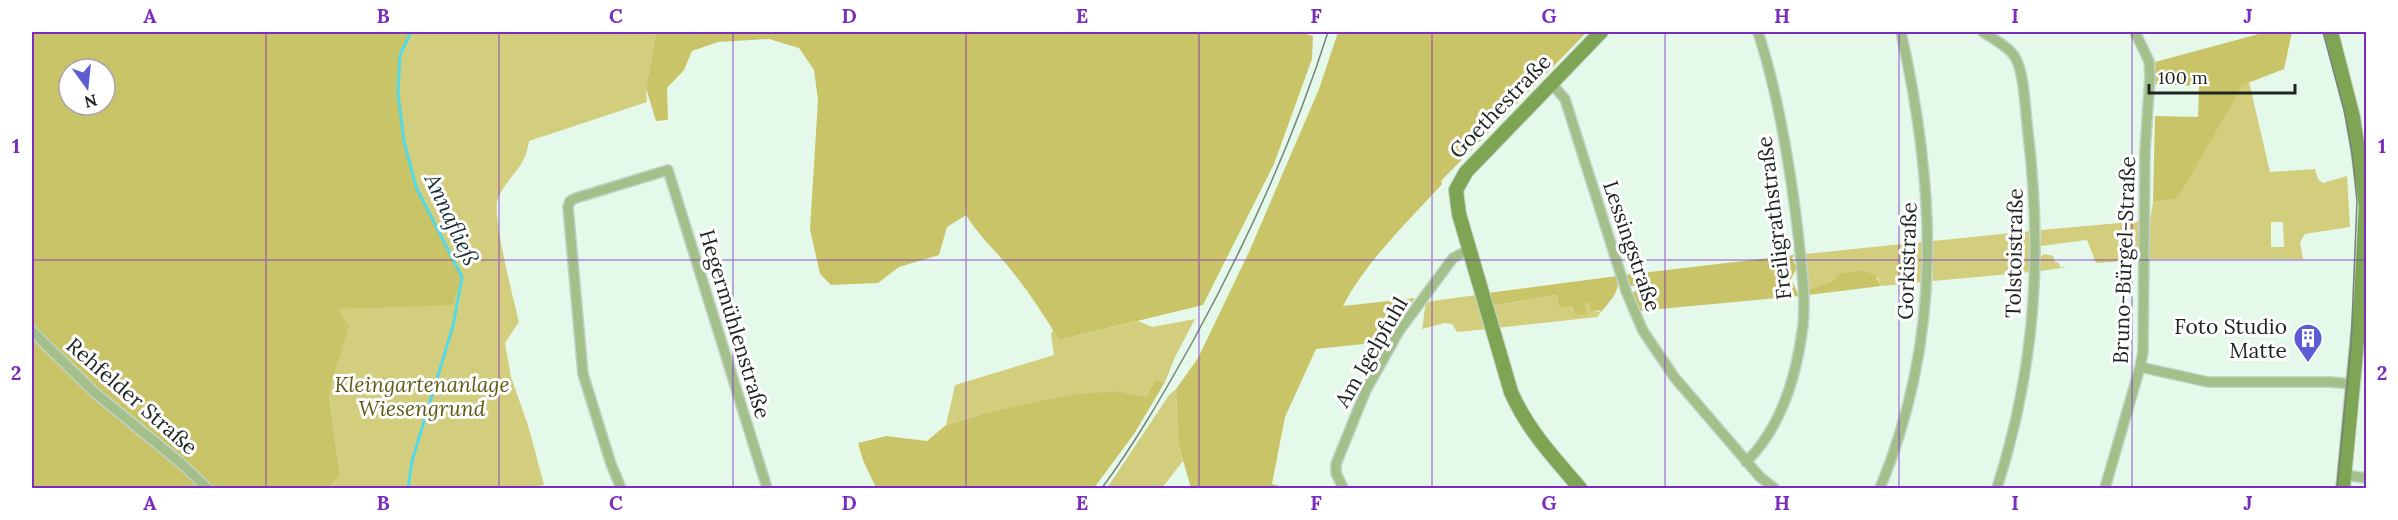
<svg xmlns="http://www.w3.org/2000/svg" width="2398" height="520" viewBox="0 0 2398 520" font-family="Lora,serif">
	<rect width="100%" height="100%" fill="#e5f9eb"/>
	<path fill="#d3ce7e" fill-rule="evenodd" d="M411 32H656L646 88 647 102 529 141C525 170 508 175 498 198 491 213 514 301 519 322L505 343 511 377 528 425 544 485 530 488H329L340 474 329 397 336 308 462 277 416 187 404 141 398 94 400 55Z
		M2249 82 2270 172 2315 169 2318 179 2323 183 2347 176 2350 227 2305 234 2300 242 2303 259H2150L2148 220H2150L2153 202 2173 199 2243 85ZM2271 222H2283L2284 247H2271Z
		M2142 221 2139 260 2096 263 2087 240 2041 246V230Z
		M2032 231V272L1933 281V241Z
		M1922 242 1923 282 1881 286 1878 278 1835 280 1807 290 1805 254Z
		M2045 254 2053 256 2055 262 2059 263 2060 267H2068L2040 271 2041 256Z
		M1476 295 1487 329 1457 332 1452 324 1445 323 1422 329 1426 302Z
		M1555 295 1571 306 1573 311 1585 301 1597 312 1602 311 1597 317 1496 328 1493 306Z
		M1195 319 1175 357 1165 382 1155 380 1146 397 1119 391 989 412 946 425 955 385 1054 355 1051 334 1053 330 1059 340 1138 321 1152 327Z
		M1176 389 1178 443 1183 461 1162 488H1107L1169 395Z"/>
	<path fill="#cac468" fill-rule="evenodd" d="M32 32H411L400 55 398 94 404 141 416 187 462 277 453 305 337 309 349 327 332 379 329 397 340 474 329 488H32ZM69 69H105V105H69Z
		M656 32H1300L1313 36 1312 59 1274 164 1203 305 1059 340C1044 315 1029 292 1011 270 996 251 979 236 966 215L947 227 939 255 899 267 878 283 831 285 820 274 810 229 818 100 814 70 799 48 769 39 718 42 692 51 684 70 667 88 668 120 656 121 646 88Z
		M1338 32H1587L1441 181 1442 184C1408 222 1366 261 1343 306L1415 298 1383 342 1316 349 1285 417 1272 484 1287 488H1191L1178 443 1176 389 1198 358 1249 252 1319 89Z
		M2266 32H2292L2284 69 2243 85 2181 192 2174 199 2153 202 2155 116 2198 117 2199 86 2155 84V62Z
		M1795 255 1792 258 1797 268 1791 279 1799 296 1639 311 1630 293 1636 291 1639 286H1629L1624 275Z
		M1858 271C1871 272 1876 274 1881 286L1808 295 1807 290 1835 280 1839 274Z
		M1617 276C1621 291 1611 300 1602 311L1591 310 1589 304 1585 302 1586 314 1576 315 1571 306 1562 308 1558 305V297L1555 295 1492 306 1488 293Z
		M1155 380 1165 382 1134 434 1094 488H876L863 460 858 443 886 436 927 441 946 425 989 412 1070 395 1119 391 1146 397Z"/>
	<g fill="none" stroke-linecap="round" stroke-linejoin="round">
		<path stroke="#54d9e6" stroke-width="3" d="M408 488 412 461 453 326 462 277 416 187 404 141 398 94 400 55 411 32"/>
		<g stroke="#c1d3c6" stroke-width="12">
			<path id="street" d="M1983 32C1993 39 2008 46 2015 57 2024 72 2025 106 2027 124 2043 251 2036 366 1997 488
				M1551 83 1565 99 1626 291 1643 331 1675 378 1760 477 1774 488
				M32 331 94 392 182 464 207 488
				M2140 367 2208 382H2330L2353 384
				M1746 462C1782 427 1797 374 1803 325 1806 295 1801 263 1798 233 1790 165 1779 97 1758 32
				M2345 475 2366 478
				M621 488 611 464 583 374 568 207 570 201 576 198 668 170 767 488
				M1343 488 1336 473V464L1366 390 1399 331 1453 258 1469 250
				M1880 488C1943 337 1936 189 1901 32
				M2105 488 2140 367 2143 352 2145 151 2150 76 2149 61 2135 32"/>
		</g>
		<g stroke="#c1d3c6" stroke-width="16">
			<path id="secondary" d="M2331 32 2353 117 2366 205 2361 300 2343 488
				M1580 488C1554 458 1527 429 1511 392L1459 214 1456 190 1466 172 1601 32"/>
		</g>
		<use href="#street" stroke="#a4c08a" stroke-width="9"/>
		<use href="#secondary" stroke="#7da553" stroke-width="14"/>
		<path stroke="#76837a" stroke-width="1.5" d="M2323 32 2344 110 2352 153 2357 201 2351 347 2337 488
			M1102 488C1136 442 1165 391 1193 341 1247 242 1294 139 1328 32"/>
	</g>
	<path fill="none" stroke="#7b2cbf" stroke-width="1.5" stroke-opacity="0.55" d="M266 32V488M499 32V488M733 32V488M966 32V488M1199 32V488M1432 32V488M1665 32V488M1899 32V488M2132 32V488M32 260H2366"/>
	<defs>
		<g id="building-pin" transform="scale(1.5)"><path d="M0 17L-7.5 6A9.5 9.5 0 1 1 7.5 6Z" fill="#5e5cd4" stroke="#fff"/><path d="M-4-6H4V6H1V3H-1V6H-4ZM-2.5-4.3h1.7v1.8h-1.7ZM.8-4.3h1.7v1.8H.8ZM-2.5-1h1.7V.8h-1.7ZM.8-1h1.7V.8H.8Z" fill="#fff"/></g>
	</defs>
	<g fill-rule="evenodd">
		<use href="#building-pin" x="2308" y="338"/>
	</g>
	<g text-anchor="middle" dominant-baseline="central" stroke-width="6" stroke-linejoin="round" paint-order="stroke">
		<g font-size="21" fill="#1d2520" stroke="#fff">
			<text transform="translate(1500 106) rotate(-46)">Goethestraße</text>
			<text transform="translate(1774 218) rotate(-97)">Freiligrathstraße</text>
			<text transform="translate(1632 246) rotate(71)">Lessingstraße</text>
			<text transform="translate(2014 253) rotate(-89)">Tolstoistraße</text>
			<text transform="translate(2124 260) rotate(-88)">Bruno-Bürgel-Straße</text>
			<text transform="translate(1907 261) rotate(-88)">Gorkistraße</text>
			<text transform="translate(735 324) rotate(73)">Hegermühlenstraße</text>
			<text transform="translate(1371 352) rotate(-60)">Am Igelpfuhl</text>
			<text transform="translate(132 396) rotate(41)">Rehfelder Straße</text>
		</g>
		<g font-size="21" fill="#1d2520" stroke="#fff" text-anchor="end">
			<text x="2287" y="326">Foto Studio<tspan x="2287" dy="24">Matte</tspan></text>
		</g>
		<g font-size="21" font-style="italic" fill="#5f5a15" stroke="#fff">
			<text x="422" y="384">Kleingartenanlage<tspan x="422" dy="24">Wiesengrund</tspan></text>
		</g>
		<g font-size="22" font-style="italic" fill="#172e31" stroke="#fff">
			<text transform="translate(452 219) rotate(65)">Annafließ</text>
		</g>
	</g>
	<rect width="2398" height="520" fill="none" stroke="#ffffff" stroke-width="66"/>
	<g transform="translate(87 87) rotate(165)"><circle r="28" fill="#ffffff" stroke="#a5a8a6" stroke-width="1.5"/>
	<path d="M0-4.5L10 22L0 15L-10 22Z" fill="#5e5cd4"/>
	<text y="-9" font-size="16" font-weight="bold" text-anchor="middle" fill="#1d2520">N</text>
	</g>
	<path d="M2149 84v9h146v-9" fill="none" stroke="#1d2520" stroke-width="3"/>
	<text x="2158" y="84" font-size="18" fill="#1d2520" stroke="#ffffff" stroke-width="4.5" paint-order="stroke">100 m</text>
	<rect x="33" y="33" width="2332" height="454" fill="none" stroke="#7b2cbf" stroke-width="2"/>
	<g font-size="20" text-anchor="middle" font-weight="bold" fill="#7b2cbf">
		<text x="150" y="23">A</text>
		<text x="383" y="23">B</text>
		<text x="616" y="23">C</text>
		<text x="849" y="23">D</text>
		<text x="1082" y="23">E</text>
		<text x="1316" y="23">F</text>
		<text x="1549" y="23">G</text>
		<text x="1782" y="23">H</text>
		<text x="2015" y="23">I</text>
		<text x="2248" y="23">J</text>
		<text x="16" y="153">1</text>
		<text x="2382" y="153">1</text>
		<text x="16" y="380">2</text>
		<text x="2382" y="380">2</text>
		<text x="150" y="510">A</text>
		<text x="383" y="510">B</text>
		<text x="616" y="510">C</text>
		<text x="849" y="510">D</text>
		<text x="1082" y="510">E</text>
		<text x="1316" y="510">F</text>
		<text x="1549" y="510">G</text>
		<text x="1782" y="510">H</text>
		<text x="2015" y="510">I</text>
		<text x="2248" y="510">J</text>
	</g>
</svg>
